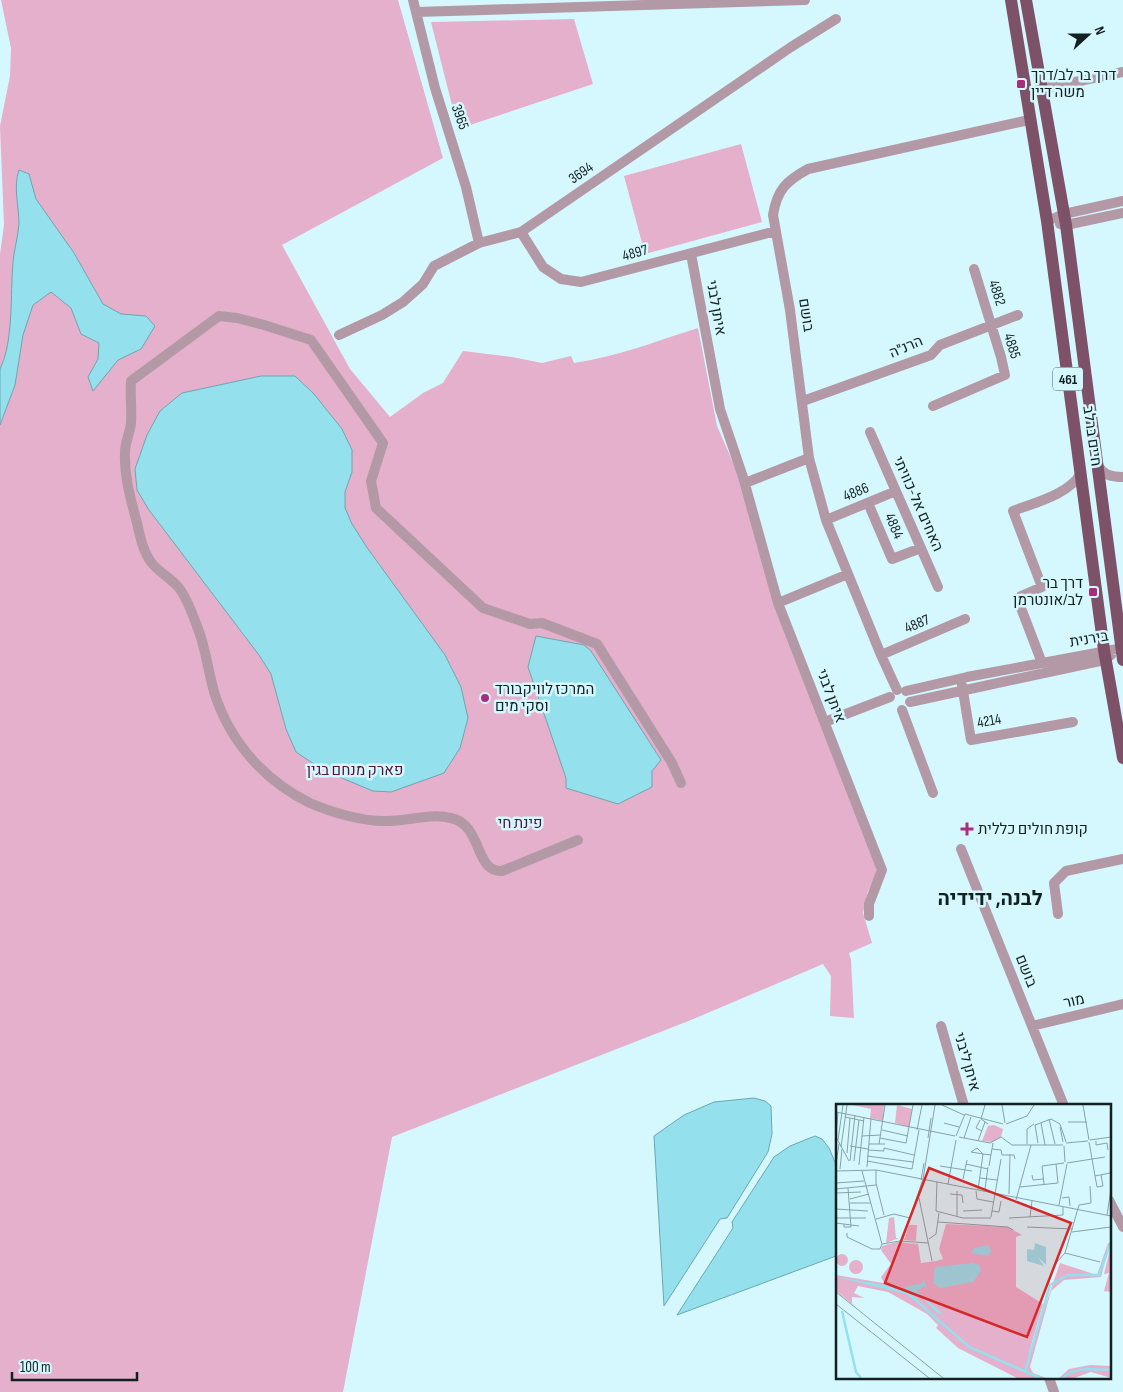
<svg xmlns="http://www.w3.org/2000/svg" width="1123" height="1392" viewBox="0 0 1123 1392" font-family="'Sofia Sans Condensed',Heebo,sans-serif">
	<rect width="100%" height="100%" fill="#d5f8fe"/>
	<path fill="#e4b0cb" d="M1 0H398L443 158 282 245 350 369 390 417 423 393 443 383 463 351 512 357 542 363 571 356 574 363C616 357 657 341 698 328L717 426 742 483 775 603 879 871 868 891 863 913 872 943 849 953 851 960 854 1018 830 1016 831 976 823 964 691 1020 392 1137 343 1392H0V254L4 225 0 126 10 76 11 48Z
		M574 19 593 84 458 129 431 22Z
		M741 144 762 222 645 254 624 176Z"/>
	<path fill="#94e0ed" stroke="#6da6b0" d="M19 170 29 174 36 199 74 253 103 304 121 314 146 316 155 326 141 349 118 360 93 391 88 377 98 359 99 343 81 334 71 308 51 292 33 305 23 335 15 385 0 425V369C14 340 10 295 13 262 14 250 18 237 19 224 19 206 13 187 19 170Z
		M261 376H295L314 394 342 429 352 450V472L345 492V508L352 524 368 549 445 655 461 687 468 718 460 748 444 773 391 792 373 791 344 779 314 764 296 752 286 729 271 674 259 655 149 510 137 490 135 469 147 435 160 411 182 393Z
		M536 636 584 645 591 651 661 760 652 771V787L618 804 566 788V778L528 667Z
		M754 1098 765 1101 771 1106 772 1134 768 1152 727 1218 720 1219 664 1306 654 1136 684 1115 714 1102Z
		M815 1136 822 1139 829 1148 837 1167 836 1256 677 1315 733 1228 732 1222 774 1157 790 1146Z"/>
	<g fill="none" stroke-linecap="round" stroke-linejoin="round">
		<path stroke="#b399a6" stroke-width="10" d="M413 0 435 88 466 187 479 243
			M417 12 805 0
			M1042 89 1123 72
			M1047 221 1064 214 1123 201
			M1060 224 1066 225 1123 213
			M521 232 543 267 561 279 581 282 776 231
			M691 254 720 409 743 477 778 603 882 870 869 904V916
			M339 335 382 315 403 302 423 284 434 266 479 243 521 232 791 47 836 19
			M803 401 931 355 940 345 1018 315
			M933 406 1005 375 1001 357 974 269
			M870 432 938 587
			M1097 464C1103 475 1111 477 1123 477
			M745 483 809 458
			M868 503 892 559 921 548
			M826 520 896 491
			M778 603 848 574
			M881 655 965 619
			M1042 663 1021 608V596L1042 587 1013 511C1034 503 1070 494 1081 473
			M962 685 971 740 1073 722
			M897 690 881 655 826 520 809 458 790 310 773 215C777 190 786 181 808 169L1029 120
			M906 691 967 677 1123 648
			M910 702 1100 661 1111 655
			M902 710 933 793
			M825 722 890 697
			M578 840 502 871C474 872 483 825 451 818 430 813 408 821 387 821 364 822 330 812 310 803 265 781 231 743 215 695 208 672 206 648 197 626 192 613 187 598 179 588 171 578 158 572 151 562 143 551 140 536 137 523 131 500 124 477 125 452 125 442 130 433 131 423 132 409 130 395 131 381L219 316 237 318 264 325 311 340 383 443 371 481 376 508 483 608 530 624 542 623 597 644 672 763 681 783
			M961 849 1064 1106
			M1058 914 1054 883 1066 871 1123 859
			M941 1026 964 1106
			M1032 1026 1123 1004
			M1109 1200 1123 1227
			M1049 1378 1054 1392"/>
		<path stroke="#7d5269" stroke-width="12" d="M1011 0 1047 221 1104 650 1123 758
			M1026 0 1066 225 1123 660"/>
	</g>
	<g fill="#ab2c7d" stroke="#d5f8fe" stroke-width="2">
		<rect x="1016" y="79" width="10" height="10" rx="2.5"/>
		<rect x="1088" y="587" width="10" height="10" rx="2.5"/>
		<circle cx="485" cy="698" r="5"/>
		<path d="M964.5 821.5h5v5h5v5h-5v5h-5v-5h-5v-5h5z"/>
	</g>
	<g text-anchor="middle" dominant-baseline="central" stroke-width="5" stroke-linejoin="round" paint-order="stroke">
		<rect fill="#d5f8fe" stroke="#4d6164" stroke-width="1" x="1053" y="367.5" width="30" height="23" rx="4"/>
		<g font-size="14" font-weight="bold" fill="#132022">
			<text x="1068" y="379">461</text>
		</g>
		<g font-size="15" fill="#132022" stroke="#d5f8fe" text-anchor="start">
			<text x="1031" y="75">דרך בר לב/דרך<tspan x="1031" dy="17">משה דיין</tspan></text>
			<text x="1083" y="583" text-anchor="end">דרך בר<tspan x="1083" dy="17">לב/אונטרמן</tspan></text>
			<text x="495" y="689">המרכז לוויקבורד<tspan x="495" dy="17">וסקי מים</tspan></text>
			<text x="978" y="829">קופת חולים כללית</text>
		</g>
		<g font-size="15" fill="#132022" stroke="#d5f8fe">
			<text transform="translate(460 117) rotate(71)">3965</text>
			<text transform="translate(581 173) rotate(-35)">3694</text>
			<text transform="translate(635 253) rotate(-15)">4897</text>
			<text transform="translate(997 293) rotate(72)">4882</text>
			<text transform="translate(716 308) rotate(80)">איתן לבני</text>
			<text transform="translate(806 315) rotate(81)">בושם</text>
			<text transform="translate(1012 346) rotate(73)">4885</text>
			<text transform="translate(906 347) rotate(-23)">הרנ"ה</text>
			<text transform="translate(1092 436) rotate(82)">חיים ברלב</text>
			<text transform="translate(856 492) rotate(-22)">4886</text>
			<text transform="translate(918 504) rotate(66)">האחים אל-כוויתי</text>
			<text transform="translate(894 526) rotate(67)">4884</text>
			<text transform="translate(917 624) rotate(-23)">4887</text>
			<text transform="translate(1089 639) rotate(-10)">בירנית</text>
			<text transform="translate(831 696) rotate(69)">איתן לבני</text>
			<text transform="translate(989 721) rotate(-10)">4214</text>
			<text transform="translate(1026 971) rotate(68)">בושם</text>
			<text transform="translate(1074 1001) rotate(-13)">מור</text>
			<text transform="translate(967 1062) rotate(74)">איתן ליבני</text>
		</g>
		<g font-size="15" fill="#55133d" stroke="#d5f8fe">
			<text x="355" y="770">פארק מנחם בגין</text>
			<text x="520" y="823">פינת חי</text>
		</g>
		<g font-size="20" font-weight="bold" fill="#132022" stroke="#d5f8fe">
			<text x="990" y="899">לבנה, ידידיה</text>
		</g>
	</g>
	<g transform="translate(836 1104)">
		<rect width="275" height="275" fill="#d5f8fe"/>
		<path d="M17 1H48L47 17 34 14 35 5ZM61 1 76 5 73 23 59 19ZM158 21 167 25 165 33 156 38 146 37 152 22ZM58 113 60 134H63L50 139 53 114ZM110 120 172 123 186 131 180 133V183L207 200 192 252 224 159 261 171 272 139H274L265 173 228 176 215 187 194 263 197 269 210 274H181L122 244 100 224 102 221 91 210 52 188 22 182 18 189 28 194 16 193V200L0 187V171L53 180 65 186 54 180 48 179 45 173 55 160 45 146 46 142 61 138 82 140 85 159 100 157 107 155 103 145ZM73 121H81L80 137 68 136ZM275 141V188L268 187 273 169 268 170ZM0 156a6 6 0 1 1 12 0a6 6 0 1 1-12 0ZM13 163a7 7 0 1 1 14 0a7 7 0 1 1-14 0ZM254 261 275 262V274L255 268 238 274H223L233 265Z" fill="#e4b0cb"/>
		<path d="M199 139 210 143V161L202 153 208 162 191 157V145L198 146ZM152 141 155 147 152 152 135 149 138 144ZM137 159 143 161 145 167 137 178 104 184 97 179 99 163ZM0 173 49 181 70 188 80 194 97 211 70 190ZM88 176 92 185 88 182 81 187 106 209 102 210 86 193 67 183 84 180Z" fill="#94e0ed"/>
		<path fill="none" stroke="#94e0ed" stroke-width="2.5" d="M83 199 133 243 204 274M6 207 20 268 25 274M189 268 214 181 232 171H263L275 138M226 274 235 268 250 265 275 266"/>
		<path fill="none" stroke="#87a2a6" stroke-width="1" d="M106 1 128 11M149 1 145 15 152 20M166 1 169 19M247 1 253 36M0 8 119 32M9 13 28 17M213 15 219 40M144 16 140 24 146 27M232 18H251M108 19 123 23M205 19 209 41M170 20 191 12 198 1M224 20 230 38M199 21 215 15 224 20M199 21 202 39M224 23 227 38M46 26 72 32M81 26 86 1M0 30 2 8M26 32 45 31M120 32 129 10 167 20M0 33 13 57M123 33 154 39 165 33 176 41H195M44 34 70 39 77 1M92 34 95 14M128 34 135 13M2 36 7 1M254 36 275 33M142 37 149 18M260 37V41L271 39 272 46M253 38 261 83 267 82 265 71M230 39 252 37M33 40H49M43 40 49 1M191 40V25L198 20M195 41H227M14 42 32 45M228 42 229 58M5 43 11 1M141 44 147 50 135 48ZM156 45 165 46 166 51H178L179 55M32 46 48 47V44L78 51M11 49 14 14M31 52 77 58M14 57 19 11M18 57 23 16M31 57 76 65 83 26M231 59 269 53M130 60 152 65M0 61 3 40M23 61 28 13M104 62 136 67M153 62 157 39M31 63 35 14M4 65 6 45M40 66V79L48 111M0 67 40 66 275 112M26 67 46 140M196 71 197 76 207 75M259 72 274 69M144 74 161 76M127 75 131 56M85 76 88 59M101 78 100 107 127 114H155M0 79 28 77M112 80 120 36M208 80 206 62 228 59M184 83 222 79 220 60M0 85 40 81M149 85 152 63M142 86 147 50 155 51M121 87V112M140 87 141 95 157 98M0 89 25 88M114 90 126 91 127 99M173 90 174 50M83 94 96 157M226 94 233 93 234 102M14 95 33 90M180 96 195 41M14 99H35M223 101 231 60M243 101 255 99 254 82M0 105 32 107M127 107 146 106M156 107 163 108 165 97M271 111 275 85M155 113 165 55M194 113 196 97M0 114H30M173 114 227 111V103M40 115 58 110 74 114M102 118 172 123 177 126M0 119 23 122M8 120V123H15L12 84M191 123 237 125M236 128 275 123M11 129V133L36 145H44L46 140M93 135 100 130 103 109M66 137 87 75 99 1M46 140 64 137 92 139M229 149 264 158M220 159 229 149 243 101M0 188 107 274M0 200 93 274"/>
		<path fill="#d62828" fill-opacity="0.15" stroke="#d62828" stroke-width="2.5" d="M93 64 235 119 191 233 49 179Z"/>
		<rect width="275" height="275" fill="none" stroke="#132022" stroke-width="2.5"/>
	</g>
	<g transform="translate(1088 35) rotate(69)" stroke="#d5f8fe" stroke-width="4" paint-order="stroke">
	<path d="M0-4L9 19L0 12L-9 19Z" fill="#132022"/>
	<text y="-8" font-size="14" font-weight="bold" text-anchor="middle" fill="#132022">N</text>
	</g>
	<path d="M12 1372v8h125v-8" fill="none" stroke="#132022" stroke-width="2.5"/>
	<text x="20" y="1372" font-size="15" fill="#132022" stroke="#d5f8fe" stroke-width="4" paint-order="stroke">100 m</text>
</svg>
